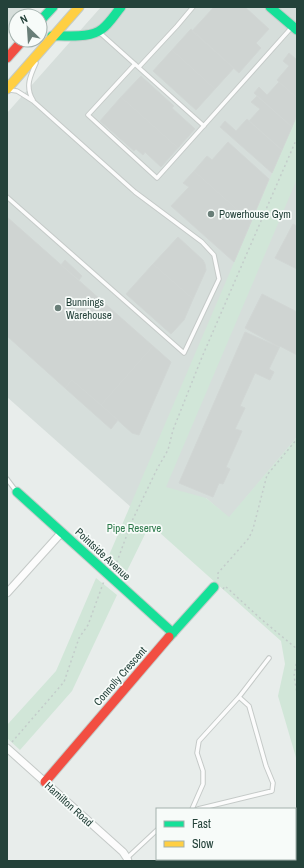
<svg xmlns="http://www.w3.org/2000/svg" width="304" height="868" viewBox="0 0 304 868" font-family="'Archivo Narrow',sans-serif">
	<rect width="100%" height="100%" fill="#e8edeb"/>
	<path fill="#d6dedb" d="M7 7H32L24 16H16V25L7 35Z
		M101 7H297V437L229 518 206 498 150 524 7 397V113Z"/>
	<path fill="#d1e6d8" d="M297 115V179L166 487 206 498 229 517 297 437V761L278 696 285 664 281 641 150 524 125 575 107 560Z
		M96 578 117 595 72 691 20 750 7 738V725L56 671Z"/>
	<path fill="#cfd4d2" stroke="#d1d6d4" d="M214 7H245L269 29 256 43 261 48 239 73 192 31Z
		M191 29 234 68 215 89 172 50Z
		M172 50 215 89 196 110 153 71Z
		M289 53 297 60V98L277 80 289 66 283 61Z
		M141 76 174 106 172 108 195 129 178 148 121 97Z
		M279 82 297 98V115L292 127 254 93 259 87 267 95Z
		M257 96 292 127 282 150 249 121 260 109 251 102Z
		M121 97 178 148 161 167 145 152 143 155 136 149 134 151 100 121Z
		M247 119 282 150 272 173 220 127 225 121 236 131Z
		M228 142 269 179 251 222 194 171 207 156 212 160Z
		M194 171 251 222 234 262 171 206 189 187 183 183Z
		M7 217 153 346 101 405 72 380 65 388 7 336Z
		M293 224 297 226V269L275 258Z
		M178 237 203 260 205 264 206 270 193 299 153 264Z
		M65 260 82 276 79 280 61 265Z
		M153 264 193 299 184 320 171 334 126 294Z
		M262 294 297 312V355L280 346 269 369 274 372 270 380 255 373 240 406 245 408 235 429 242 431 226 467 230 469 223 484 219 483 213 497 179 483 245 332 279 347 245 328Z
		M153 346 171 362 139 435 132 433 101 405Z
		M72 380 118 420 111 429 65 388Z"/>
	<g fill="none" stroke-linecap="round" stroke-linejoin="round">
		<g stroke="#c5cac8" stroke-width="5.5">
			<path id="lane" d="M99 32 204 126
				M135 64 88 115 157 178 292 27
				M139 67 177 26 193 7
				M33 100C25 87 30 76 36 63
				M7 197 184 353 219 279 214 255 202 242 135 192 33 101 17 91 10 90
				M7 479 16 491
				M192 809 203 784V771L197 753 199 741 239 697
				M198 809 272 791 273 783 266 766 249 706 239 697 269 658
				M127 858 157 830"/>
		</g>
		<g stroke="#c5cac8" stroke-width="9">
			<path id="street" d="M7 593 62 532
				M7 748 123 852 127 858 128 861"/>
		</g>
		<g stroke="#c3cbc8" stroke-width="11">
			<path id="fast" d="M270 7 297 30
				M40 21 53 7
				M52 36C68 35 89 39 102 29 110 23 115 14 121 7
				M17 492 173 633
				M169 637 214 587"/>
		</g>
		<g stroke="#c3cbc8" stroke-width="11">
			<path id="slow" d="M7 89 79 7"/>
		</g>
		<g stroke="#c3cbc8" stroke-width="11">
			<path id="jam" d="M7 58 23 40
				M45 782 169 637"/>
		</g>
		<path stroke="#c3ccca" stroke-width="1.5" stroke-dasharray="2 3" stroke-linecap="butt" d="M115 567 132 521 157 469 168 450 173 430 202 357 297 138
			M218 579V573L249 538 253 529 267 475 297 439
			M223 589 225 586 261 619 297 649
			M297 659 294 676 297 693
			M12 742 64 682 79 638 88 625 104 581"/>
		<use href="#lane" stroke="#fcfcfc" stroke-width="3.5"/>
		<use href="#street" stroke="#fcfcfc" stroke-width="7"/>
		<use href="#fast" stroke="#16e098" stroke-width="9"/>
		<use href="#slow" stroke="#ffcf43" stroke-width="9"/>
		<use href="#jam" stroke="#f24e42" stroke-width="9"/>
	</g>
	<g fill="#697e78" stroke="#f7fbf9" stroke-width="1.5">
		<circle cx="211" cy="214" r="4"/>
		<circle cx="58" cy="308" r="4"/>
	</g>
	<g text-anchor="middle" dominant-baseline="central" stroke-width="3.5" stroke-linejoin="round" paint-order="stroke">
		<g font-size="11" fill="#24423a" stroke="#f7fbf9" text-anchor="start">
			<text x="219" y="214">Powerhouse Gym</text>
			<text x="66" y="302">Bunnings<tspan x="66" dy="13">Warehouse</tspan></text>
		</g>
		<g font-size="11" fill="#2d7a4b" stroke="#f7fbf9">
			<text x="134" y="528">Pipe Reserve</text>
		</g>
		<g font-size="11" fill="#24423a" stroke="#f7fbf9">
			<text transform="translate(103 554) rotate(43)">Pointside Avenue</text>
			<text transform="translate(120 676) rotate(-49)">Connolly Crescent</text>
			<text transform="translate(69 804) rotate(42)">Hamilton Road</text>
		</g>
	</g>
	<rect width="304" height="868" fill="none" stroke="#24423a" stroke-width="16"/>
	<rect x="156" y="808" width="140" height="52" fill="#f7fbf9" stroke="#a3b1ad"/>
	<rect x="164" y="821" width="20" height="6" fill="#16e098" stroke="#a3b1ad"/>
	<text x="192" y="828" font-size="12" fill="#24423a">Fast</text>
	<rect x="164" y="841" width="20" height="6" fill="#ffcf43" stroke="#a3b1ad"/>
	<text x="192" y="848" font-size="12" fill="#24423a">Slow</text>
	<g transform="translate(28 28) rotate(335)"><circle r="19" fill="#f7fbf9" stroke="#a3b1ad"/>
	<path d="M0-3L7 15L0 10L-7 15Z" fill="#697e78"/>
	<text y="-6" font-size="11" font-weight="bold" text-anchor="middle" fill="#24423a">N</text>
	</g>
</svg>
